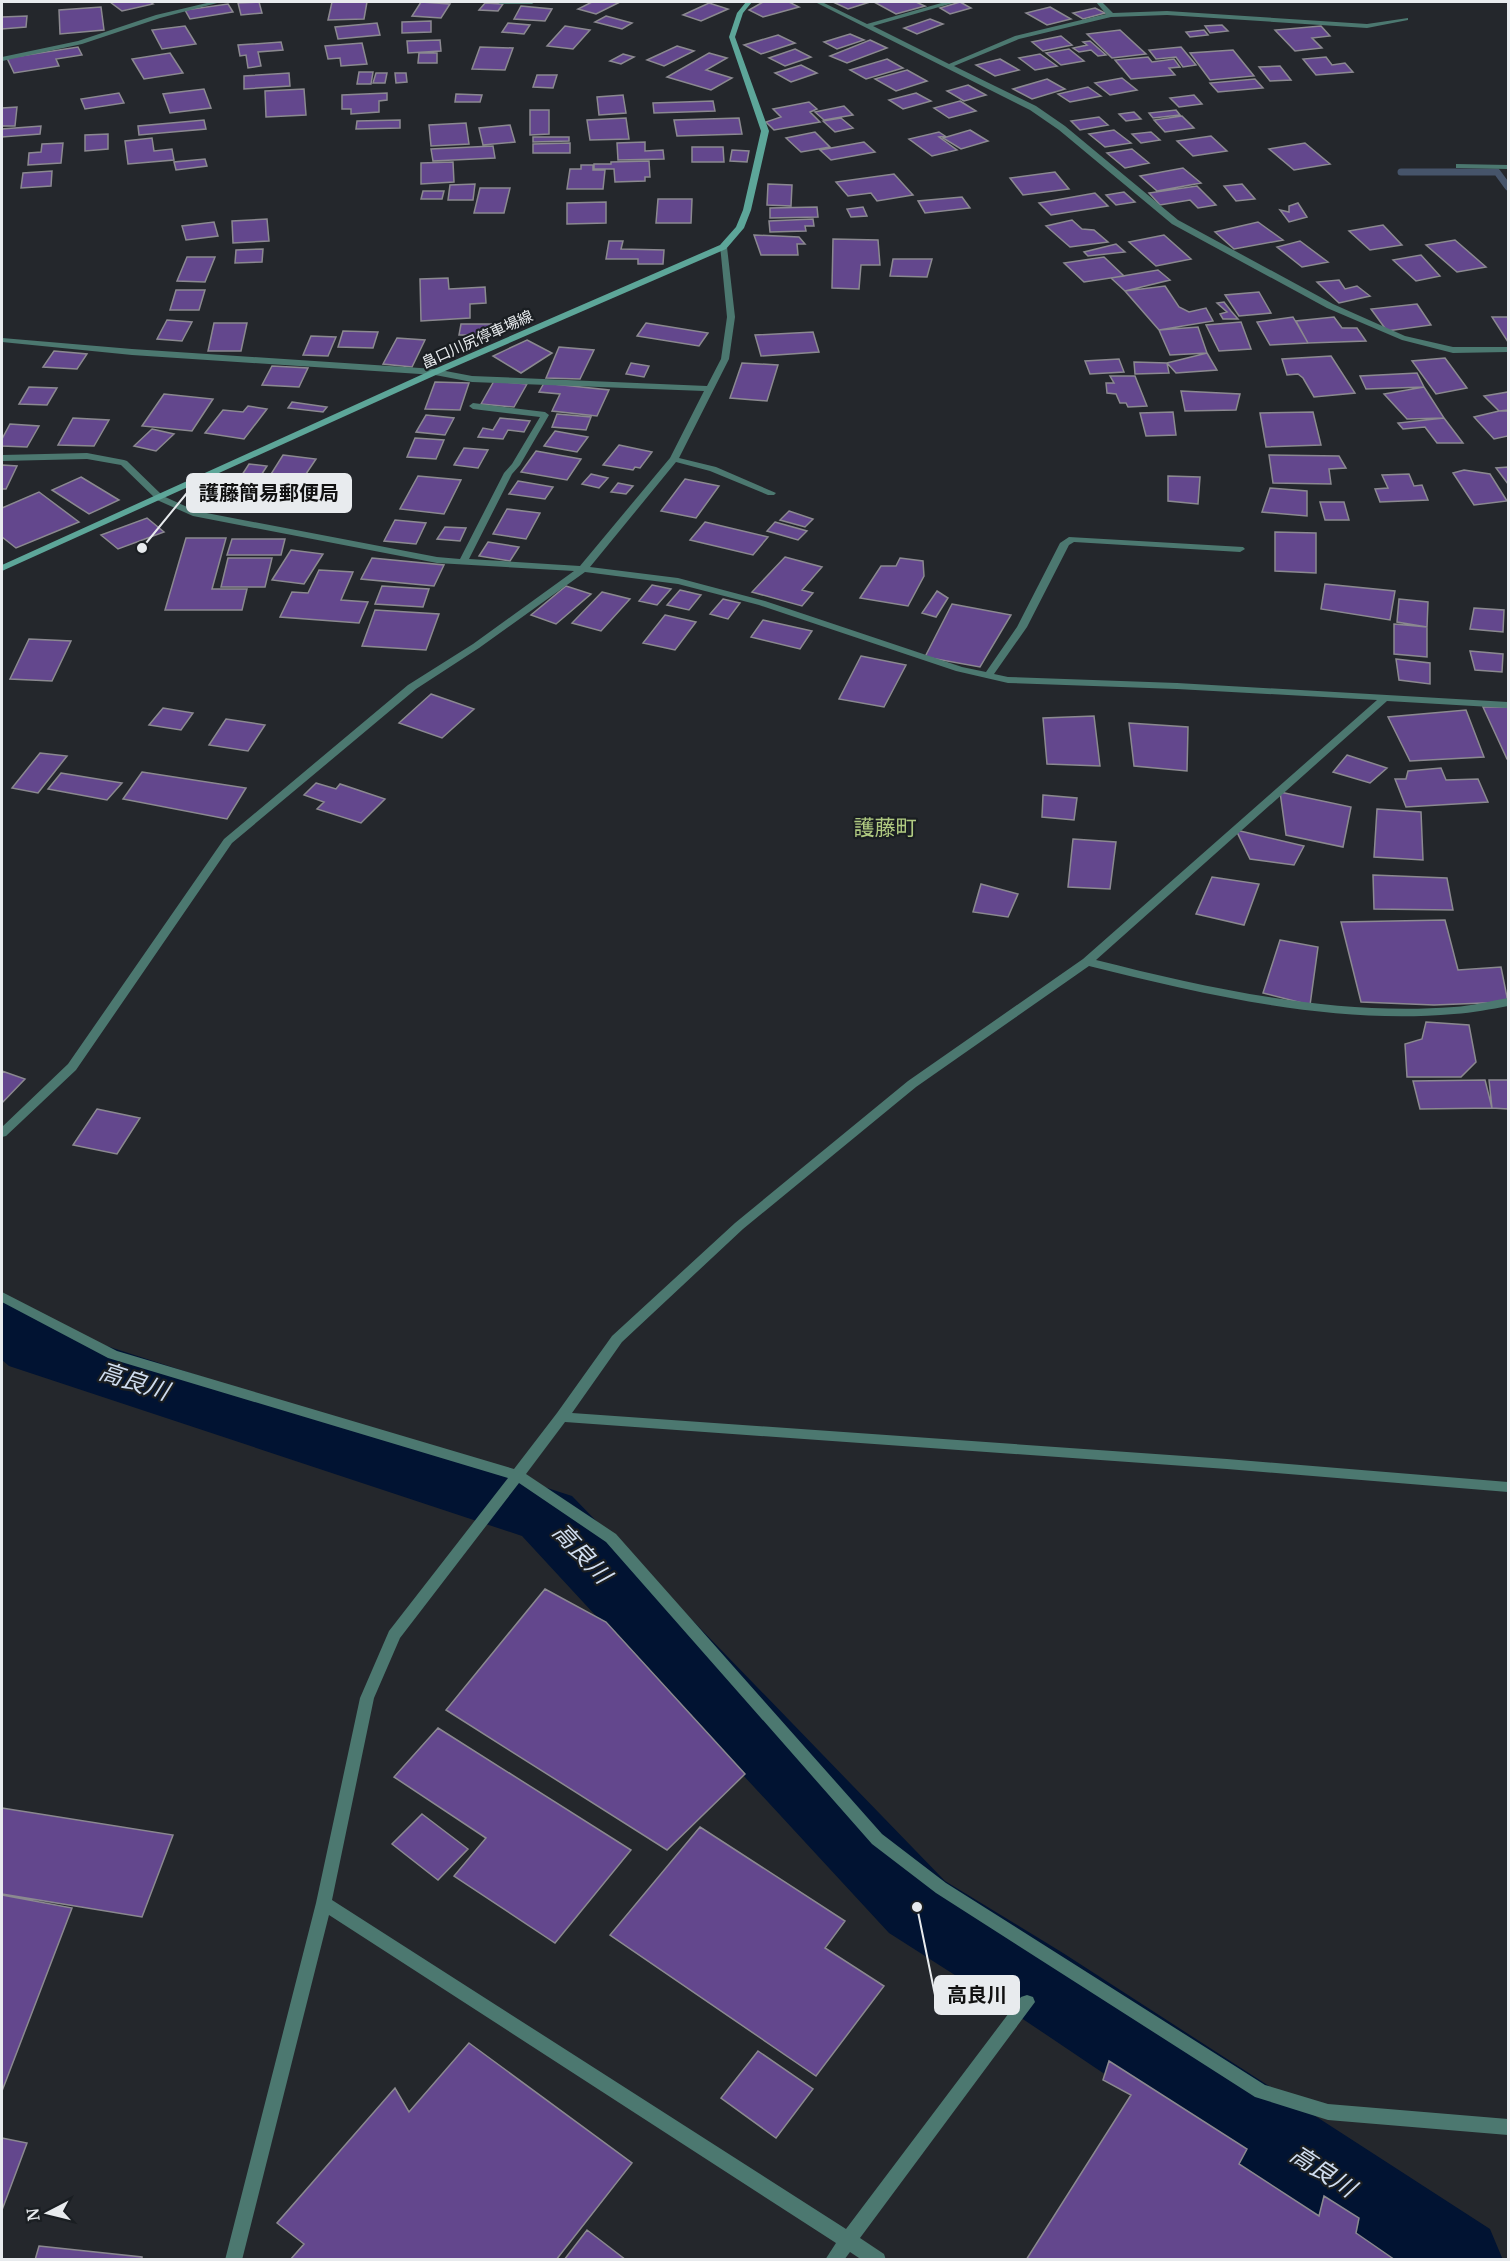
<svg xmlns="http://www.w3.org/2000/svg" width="1510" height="2261" viewBox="0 0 1510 2261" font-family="Merriweather,'Noto Sans JP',serif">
	<rect width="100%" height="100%" fill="#24272c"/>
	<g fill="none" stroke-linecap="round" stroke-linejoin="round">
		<path stroke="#46546a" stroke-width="7" d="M1401 172H1497L1508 187"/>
		<path fill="#011332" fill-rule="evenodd" d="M2 1302 25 1310 57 1330 572 1496 945 1881 1063 1953 1490 2229 1503 2260H1381L1005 2007 889 1933 522 1536 9 1366 2 1360Z"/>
	</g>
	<path fill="#63478d" stroke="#8b8990" stroke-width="1.5" d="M110 2H150L153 4 122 11Z
		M259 2 262 13 241 15 238 3Z
		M332 2H367L364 19 328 20Z
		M421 2 450 4 441 18 412 16Z
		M592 2H620L596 14 578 9Z
		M763 2H789L799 7 763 17 749 10Z
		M833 2H870L848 9Z
		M874 2H916L925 6 896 14Z
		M960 2 971 8 950 14 940 8Z
		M485 3 503 4 498 11 479 10Z
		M709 3 728 9 701 21 683 15Z
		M228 4 233 12 190 19 185 10Z
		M521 6 552 9 545 21 514 19Z
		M101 7 104 30 60 34 59 10Z
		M1050 7 1071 19 1047 25 1026 13Z
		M1095 8 1105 13 1083 19 1073 13Z
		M27 16 26 27 2 29V17Z
		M606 16 632 23 622 29 595 22Z
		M930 19 943 24 917 34 904 28Z
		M431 21V32L402 33V22Z
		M377 23 380 35 338 39 335 27Z
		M508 23 530 25 524 34 502 32Z
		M1222 25 1228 31 1210 33 1205 26Z
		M185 26 196 44 162 49 152 30Z
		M565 26 590 30 573 49 547 46Z
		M1321 26 1330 36 1312 38 1322 48 1295 51 1275 30Z
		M1120 30 1146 54 1112 58 1087 34Z
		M1204 30 1208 35 1190 37 1186 32Z
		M850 34 864 40 837 49 824 42Z
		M778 35 795 43 761 54 744 45Z
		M1061 36 1072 45 1043 51 1032 42Z
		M440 40 441 51 408 53 407 41Z
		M870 40 887 48 847 63 830 56Z
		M1090 41 1106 55 1098 56 1091 50 1079 52 1073 48 1087 45 1083 42Z
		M281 42 283 50 258 52 261 66 248 68 246 55 240 56 238 45Z
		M362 43 367 64 341 66 340 58 328 59 325 46Z
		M677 46 694 51 664 66 647 60Z
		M78 47 82 55 56 59 59 66 14 73 7 58Z
		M480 47 513 48 505 70 472 69Z
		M1181 47 1196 65 1183 67 1176 57 1156 59 1149 50Z
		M795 49 811 57 785 66 769 58Z
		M1069 49 1084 61 1061 65 1046 53Z
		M1233 50 1254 76 1210 80 1190 53Z
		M170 53 183 73 144 79 132 59Z
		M419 53H437V63H418Z
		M709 53 727 58 706 70 732 78 711 90 667 77Z
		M623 54 634 57 621 64 610 61Z
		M1040 54 1057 66 1035 70 1019 58Z
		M1148 57 1152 62 1174 59 1180 67 1169 68 1175 75 1131 79 1115 60Z
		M1326 57 1332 65 1345 63 1353 72 1316 75 1303 59Z
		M887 59 903 68 866 79 850 70Z
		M1000 59 1019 70 995 76 976 65Z
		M801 65 817 73 791 82 775 73Z
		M1280 66 1291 80 1270 81 1259 67Z
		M907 70 927 81 896 91 875 79Z
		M359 72H373L371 84H357Z
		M289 73 290 86 244 89V76Z
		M376 73H387L385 83H373Z
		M395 73H406L407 82 396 83Z
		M537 75H557L553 88 533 87Z
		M1122 78 1137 90 1110 95 1095 83Z
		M1047 79 1065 89 1032 99 1013 89Z
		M1255 79 1263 88 1218 92 1210 83Z
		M968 85 986 95 964 101 947 91Z
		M1088 87 1101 96 1070 102 1058 94Z
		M204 89 211 108 170 113 163 94Z
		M304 89 306 115 266 117 265 91Z
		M119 93 124 103 85 109 81 99Z
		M387 93V100L379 101V112L351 114V109H342V95Z
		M916 93 931 101 903 109 889 100Z
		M456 94 482 95 480 102H455Z
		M623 95 626 113 599 115 597 97Z
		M1194 95 1202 104 1179 107 1170 98Z
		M713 101 715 111 654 113 653 103Z
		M960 101 976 111 949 118 934 108Z
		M809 102 817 109 810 112 820 122 774 130 766 122 781 117 773 109Z
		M844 106 853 115 824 120 815 112Z
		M17 107 15 126H2V108Z
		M530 110H549V134L530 135Z
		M1176 110 1180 115 1153 118 1149 113Z
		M1134 112 1141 119 1126 121 1119 114Z
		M1182 116 1194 128 1165 132 1154 120Z
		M1099 117 1108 125 1080 130 1071 121Z
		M626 118 629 139 590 140 587 120Z
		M739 118 742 134 677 136 674 120Z
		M841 118 853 128 835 132 823 121Z
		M204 120 206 129 139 135 138 126Z
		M400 120V128L356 129 357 121Z
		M466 123 469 144 431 146 429 125Z
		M510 125 515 142 483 145 479 128Z
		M41 126 40 134 2 137V129Z
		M970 130 988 141 961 149 943 138Z
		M1114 130 1131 143 1105 147 1089 134Z
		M815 132 830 147 801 152 786 138Z
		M939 132 945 136 939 137 957 150 932 156 909 139Z
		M1151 132 1160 140 1141 143 1132 134Z
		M108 134V149L85 151V135Z
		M1211 136 1227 151 1193 156 1177 141Z
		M533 137H569V141L533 142Z
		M152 138 154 151 172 149 174 160 128 164 125 141Z
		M645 142V151L663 150 664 159 618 160 617 143Z
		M864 142 875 152 831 160 820 150Z
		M63 143 61 163 28 165 29 153 41 152 42 144Z
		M570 143V153H533V144Z
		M1305 143 1330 164 1294 170 1269 149Z
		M493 146 495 158 433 161 431 149Z
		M692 147H723L724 162H692Z
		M1132 149 1149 163 1125 168 1107 153Z
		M732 150 749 151 747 162 730 161Z
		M205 159 207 166 176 170 174 162Z
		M649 161 650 177H645V181L615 182 614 169H594V164H611V162Z
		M453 162 454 182 421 184V163Z
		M581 165H593V170H605L603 189H567L570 169H581Z
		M1183 168 1201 183 1157 191 1140 176Z
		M52 171 51 186 21 188 23 173Z
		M1055 172 1069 189 1023 195 1010 178Z
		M894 174 913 195 877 201 871 193 848 196 836 182Z
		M475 184 473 200H448L450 185Z
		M768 184 792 185 791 206 767 205Z
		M1242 184 1255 199 1236 201 1224 186Z
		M1197 186 1216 205 1198 208 1190 200 1160 205 1149 193Z
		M480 188H510L504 213H474Z
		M423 191H444L442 199H421Z
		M1124 192 1135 202 1116 205 1106 195Z
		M1095 193 1108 206 1051 215 1039 203Z
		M962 197 970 208 925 213 918 201Z
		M658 199H692L691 223H656Z
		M606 202V223L567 224V203Z
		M1298 203 1307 217 1289 222 1280 210 1289 212V206Z
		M817 207 818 217 770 218V208Z
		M863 207 867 216 851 217 847 209Z
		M267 219 269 241 233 243 232 221Z
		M813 219 814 226H805L806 231 770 232 769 221Z
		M1072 220 1082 229 1094 230 1108 242 1070 247 1046 226Z
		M214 222 218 236 186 240 182 226Z
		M1258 222 1283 240 1234 249 1215 232Z
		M1383 225 1402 245 1370 250 1349 231Z
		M754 235 799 237 805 244H797L798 255H761Z
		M1164 235 1191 259 1156 266 1129 242Z
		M833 239 878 240 880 265H861L859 289 832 288Z
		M1455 240 1486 267 1457 272 1426 245Z
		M609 241H623L621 249 664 250 663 264H638V259H606Z
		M1300 241 1328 262 1302 267 1277 247Z
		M1116 244 1125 252 1088 256 1084 252Z
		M263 249 262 262 235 263 236 250Z
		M1421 255 1440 276 1416 281 1393 260Z
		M187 257H215L205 282 177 281Z
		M1104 257 1124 276 1084 282 1064 263Z
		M893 259H932L927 277 890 276Z
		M1158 270 1170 280 1125 291 1111 278Z
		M448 278 449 289 485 287 486 303 470 304V318L421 321 420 279Z
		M1339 280 1345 289 1357 286 1370 296 1339 303 1317 282Z
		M1165 286 1179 307 1189 312 1206 308 1213 321 1159 330 1125 291Z
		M176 290H205L199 310H170Z
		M1259 292 1271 313 1239 316 1225 295Z
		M1224 302 1231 311 1238 319H1223L1220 314 1227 312 1217 303Z
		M1417 304 1431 325 1387 331 1371 309Z
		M1293 317 1308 343 1270 345 1257 322Z
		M1334 317 1342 328H1357L1366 341 1308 343 1296 321Z
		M1492 317H1508V342Z
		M167 320 192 322 182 341 157 339Z
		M1241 322 1251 349 1219 351 1206 325Z
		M214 323H247L241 351H208Z
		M646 323 708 333 699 346 637 336Z
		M461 324H499L497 335H459Z
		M1198 327 1207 353 1170 355 1159 330Z
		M343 331 378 332 373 348 338 347Z
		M813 332 819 352 761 356 755 335Z
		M311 336 336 337 328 356 303 355Z
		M397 338 425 340 412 367 383 364Z
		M527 340 552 353 521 373 493 356Z
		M559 347 594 350 580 379 546 378Z
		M54 351 87 354 77 369 43 367Z
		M1207 353 1217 370 1176 373 1167 363Z
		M1331 356 1355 393 1314 397 1303 378 1298 374 1287 375 1282 359Z
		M1445 358 1467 388 1436 394 1412 361Z
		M1119 359 1124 372 1090 374 1085 361Z
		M1134 362 1167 363 1169 373 1135 374Z
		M631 363 649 366 644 377 626 374Z
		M742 363 778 365 767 401 730 398Z
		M272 366 308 368 299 387 262 385Z
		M1417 373 1424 387 1366 389 1360 376Z
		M1110 376H1135L1147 406 1128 407 1126 403H1120L1116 394 1107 393 1106 383H1114Z
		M494 381 527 384 514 407 481 404Z
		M435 382 469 383 460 410 425 409Z
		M544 383 609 390 597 416 552 411 560 394 539 392Z
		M29 387 57 388 47 405 19 404Z
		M1424 387 1444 418 1407 419 1384 394Z
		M1181 391 1240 394 1236 410 1185 411Z
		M1508 392V410L1499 411 1484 396Z
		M164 394 213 399 192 431 142 426Z
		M292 402 327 407 323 412 288 408Z
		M248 406 267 409 244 439 205 433 223 410 243 412Z
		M1499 411H1508V436L1494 439 1474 417Z
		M1173 412 1176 435 1146 436 1140 413Z
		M1313 412 1321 445 1266 447 1260 413Z
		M557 414 591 417 586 430 552 427Z
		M426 415 454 418 445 435 416 432Z
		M73 418 109 420 94 446 58 445Z
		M500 418 530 421 524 432 508 430 503 439 478 437 483 428 493 430Z
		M1444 418 1463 443H1437L1425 427 1403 429 1398 423Z
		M10 424 39 426 27 447 2 446V439Z
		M152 429 174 434 156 451 134 446Z
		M555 431 588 437 577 452 544 446Z
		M415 438 444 440 436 459 407 457Z
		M619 445 652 452 640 468 635 467 633 470 603 465Z
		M464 448 488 450 478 468 454 465Z
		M536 451 581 459 567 480 521 472Z
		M283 455 316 459 304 477 271 474Z
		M1269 455 1339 456 1346 468 1329 469 1331 484 1273 483Z
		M249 464 267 466 258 480 240 478Z
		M2 465 17 466 6 489H2Z
		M1508 467V484L1496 468Z
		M1464 470 1490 474 1507 501 1474 505 1453 473Z
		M591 474 608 478 599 488 582 484Z
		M1409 474 1414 486 1422 485 1428 500 1380 502 1375 489 1388 488 1382 475Z
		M418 476 461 480 444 514 400 509Z
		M1168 476 1200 477 1198 504 1168 501Z
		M81 477 119 500 89 514 52 490Z
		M685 479 719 486 696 518 661 511Z
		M518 481 553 487 545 499 509 494Z
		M618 483 633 486 626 494 611 492Z
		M1270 488 1307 491V516L1262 512Z
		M39 492 79 522 16 548 2 537V508Z
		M1320 502H1344L1349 520H1325Z
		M507 509 540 513 526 539 493 534Z
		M789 511 813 519 805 527 780 520Z
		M147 518 164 532 118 549 101 535Z
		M395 520 426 523 416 544 384 541Z
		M705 522 768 537 753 555 690 540Z
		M775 522 807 531 798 540 767 531Z
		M445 527 466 528 460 541 437 539Z
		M1275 532 1316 533V573L1275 571Z
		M186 538H226L212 589H247L242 610H165Z
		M232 539H285L281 555H227Z
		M488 542 519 547 510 561 479 556Z
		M291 550 323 554 304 584 272 580Z
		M785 557 822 567 802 590 813 593 802 606 752 592Z
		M228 558H272L265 587H221Z
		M372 558 444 565 434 586 361 579Z
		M900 558 923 561 924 576 908 606 860 598 881 566H896Z
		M319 570 353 572 341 600 368 602 359 623 280 617 292 592 308 593Z
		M1325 584 1395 591 1390 620 1321 609Z
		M652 585 671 589 657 605 639 601Z
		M382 586 429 589 423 607 375 604Z
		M566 586 591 594 556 624 531 615Z
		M680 590 701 595 689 610 667 605Z
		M937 591 948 598 936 617 922 613Z
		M602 592 630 599 601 631 572 623Z
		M723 599 740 603 728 619 710 614Z
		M1399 599 1428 602 1427 627 1397 622Z
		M952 604 1011 615 980 667 925 657Z
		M1474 608 1504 610 1503 632 1470 629Z
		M375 610 439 614 426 650 362 646Z
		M665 615 696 622 675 650 643 643Z
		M763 620 812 631 800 649 751 637Z
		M1394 624 1427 627V657L1394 654Z
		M29 639 71 641 52 681 10 679Z
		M1470 651 1503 654 1502 672 1475 670Z
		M861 656 906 665 884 707 839 699Z
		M1396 659 1430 663V684L1399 680Z
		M431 694 474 709 442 738 399 723Z
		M1483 707H1508V759H1507Z
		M163 708 193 713 181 730 149 725Z
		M1466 710 1484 757 1410 761 1388 717Z
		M1094 716 1100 766 1047 764 1043 718Z
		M226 719 265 725 248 751 209 745Z
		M1129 723 1188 727 1187 771 1134 766Z
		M40 753 67 756 38 793 12 788Z
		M1347 755 1387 768 1370 783 1333 772Z
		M1441 768 1446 780 1478 779 1488 802 1406 807 1395 779H1406L1408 771Z
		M142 772 246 788 227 819 123 799Z
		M61 773 122 783 107 800 48 789Z
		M316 783 336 789 340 784 385 799 361 823 317 809 324 802 304 795Z
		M1280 792 1351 807 1343 847 1286 835Z
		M1043 795 1077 798 1074 820 1042 817Z
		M1377 809 1421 812 1423 860 1374 857Z
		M1236 830 1304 846 1294 865 1250 859Z
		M1073 839 1116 842 1110 889 1068 887Z
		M1373 875 1447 878 1453 910 1374 909Z
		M1212 877 1259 884 1244 925 1196 914Z
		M981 884 1018 894 1008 917 973 912Z
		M1445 920 1458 970 1501 967 1508 1002 1434 1005 1361 1002 1341 922Z
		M1280 940 1318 947 1310 1005 1263 993Z
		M1426 1022 1469 1025 1476 1062 1461 1077H1407L1405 1044 1422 1039Z
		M2 1071 25 1079 2 1103Z
		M1485 1080 1492 1108 1420 1109 1413 1081Z
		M1489 1080H1508V1109L1492 1108Z
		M97 1109 140 1118 117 1154 73 1145Z
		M545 1589 606 1622 745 1774 667 1850 446 1710Z
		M438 1728 631 1850 555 1943 454 1876 486 1838 394 1777Z
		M2 1808 173 1835 142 1917 2 1894Z
		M422 1814 468 1849 438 1880 392 1844Z
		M700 1827 845 1921 825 1948 884 1986 816 2076 610 1935Z
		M2 1895 72 1908 2 2091Z
		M469 2043 632 2163 556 2260H290L304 2244 277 2223 395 2088 409 2112Z
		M758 2051 813 2089 776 2138 721 2098Z
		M1109 2061 1247 2149 1239 2164 1319 2216 1324 2196 1359 2218 1356 2233 1395 2260H1026L1131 2095 1103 2080Z
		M2 2138 27 2143 2 2210Z
		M587 2230 626 2260H564Z
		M39 2246 142 2257V2260H35Z"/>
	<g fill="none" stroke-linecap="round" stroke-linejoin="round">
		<path fill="#4c7870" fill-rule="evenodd" d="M211 2H221L160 18 82 44 2 61V57L78 41 156 15Z
			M497 2H535L532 4H500Z
			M815 2H822L867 24 945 2H954L953 3 873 26 949 64 1015 36 1106 14 1096 2H1102L1113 13 1167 11 1367 24 1408 18V20L1367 28 1167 15 1111 17 1019 39 954 66 1036 106 1065 126 1178 220 1333 304 1405 336 1453 347H1508V352L1453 353 1402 340 1327 308 1172 224 1059 130 1030 110Z
			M1456 164 1508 165V169L1459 168H1456Z
			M720 245 727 247 735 317 729 359 679 458 716 467 776 493 774 495H768L710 471 676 462 590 567 678 578 765 601 962 667 986 672 1017 627 1060 543 1069 537 1243 547 1245 549 1240 552 1074 542 1069 545 1027 627 994 674 1008 677 1177 683 1508 702V708L1387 701 1096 960C1211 989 1334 1016 1454 1007 1472 1006 1490 1001 1508 998V1006C1491 1009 1473 1013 1454 1014 1333 1025 1206 995 1089 966L916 1087 743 1229 622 1342 572 1413 1227 1459 1508 1482V1492L1227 1469 565 1422 526 1474 616 1534 882 1834 946 1883 1265 2085 1328 2104 1508 2119V2135L1328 2120 1255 2097 936 1893 872 1844 606 1542 519 1483 400 1638 374 1698 332 1900 846 2229 1021 1997 1027 1995 1033 1997 1035 2002 860 2238 884 2254 886 2260H862L850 2252 844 2260H825L836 2243 329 1915 242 2260H225L316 1903 360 1698 389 1631 508 1478 108 1358 2 1302V1292L117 1351 514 1469 557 1413 612 1336 735 1223 908 1081 1083 959 1377 700 1177 689 1008 683 956 671 759 605 678 584 585 572 479 648 416 689 232 843 76 1070 6 1136 2 1137V1127L68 1064 224 839 408 685 473 644 574 571 437 563 193 516 157 500 121 465 87 459 2 461V455L87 453 124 460 127 461 163 496 196 511 437 557 460 559 504 473 512 464 540 417 473 409 469 406 473 403 545 412 549 415 520 465 512 474 469 559 580 566 670 458 704 391 472 382 435 375 132 355 2 342V338L132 349 435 369 472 376 707 386 721 359 727 317Z"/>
		<path fill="#5da699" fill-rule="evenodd" d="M746 2H752L743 13 735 37 769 131 751 210 744 228 726 249 438 374 2 571V565L432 370 720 245 736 227 743 210 761 131 729 37 737 13Z"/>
	</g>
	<g text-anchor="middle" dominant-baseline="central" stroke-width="4.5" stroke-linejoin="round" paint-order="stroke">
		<g font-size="15" fill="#e8ebee" stroke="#1a1e22">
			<text transform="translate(477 339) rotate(-24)">畠口川尻停車場線</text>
		</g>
		<g font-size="21" fill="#b1cb82" stroke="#1a1e22">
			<text x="885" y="827">護藤町</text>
		</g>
		<g font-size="24" font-style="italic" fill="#d0ddef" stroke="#1a1e22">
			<text transform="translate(134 1381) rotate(18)">高良川</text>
			<text transform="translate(582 1553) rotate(47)">高良川</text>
			<text transform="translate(1323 2171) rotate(33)">高良川</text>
		</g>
	</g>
	<path fill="none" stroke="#e8ebee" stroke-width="2" d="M142 548L187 493M917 1907L935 1995"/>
	<g fill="#e8ebee" stroke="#1a1e22" stroke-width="2">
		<circle cx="142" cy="548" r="6"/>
		<circle cx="917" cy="1907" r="6"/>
	</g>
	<g fill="#e8ebee" stroke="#e8ebee" stroke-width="2">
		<rect x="187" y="474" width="164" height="38" rx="6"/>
		<rect x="935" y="1976" width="84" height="38" rx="6"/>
	</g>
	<g font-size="20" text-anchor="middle" font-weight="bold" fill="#111">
		<text x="269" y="500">護藤簡易郵便局</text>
		<text x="977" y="2002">高良川</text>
	</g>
	<rect width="1510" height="2261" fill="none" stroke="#e8ebee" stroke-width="6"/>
	<g transform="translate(48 2213) rotate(263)" stroke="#1a1e22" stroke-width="4.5" paint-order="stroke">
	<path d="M0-4.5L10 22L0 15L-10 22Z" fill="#e8ebee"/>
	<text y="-9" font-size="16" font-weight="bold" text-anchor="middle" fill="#e8ebee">N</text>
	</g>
</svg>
